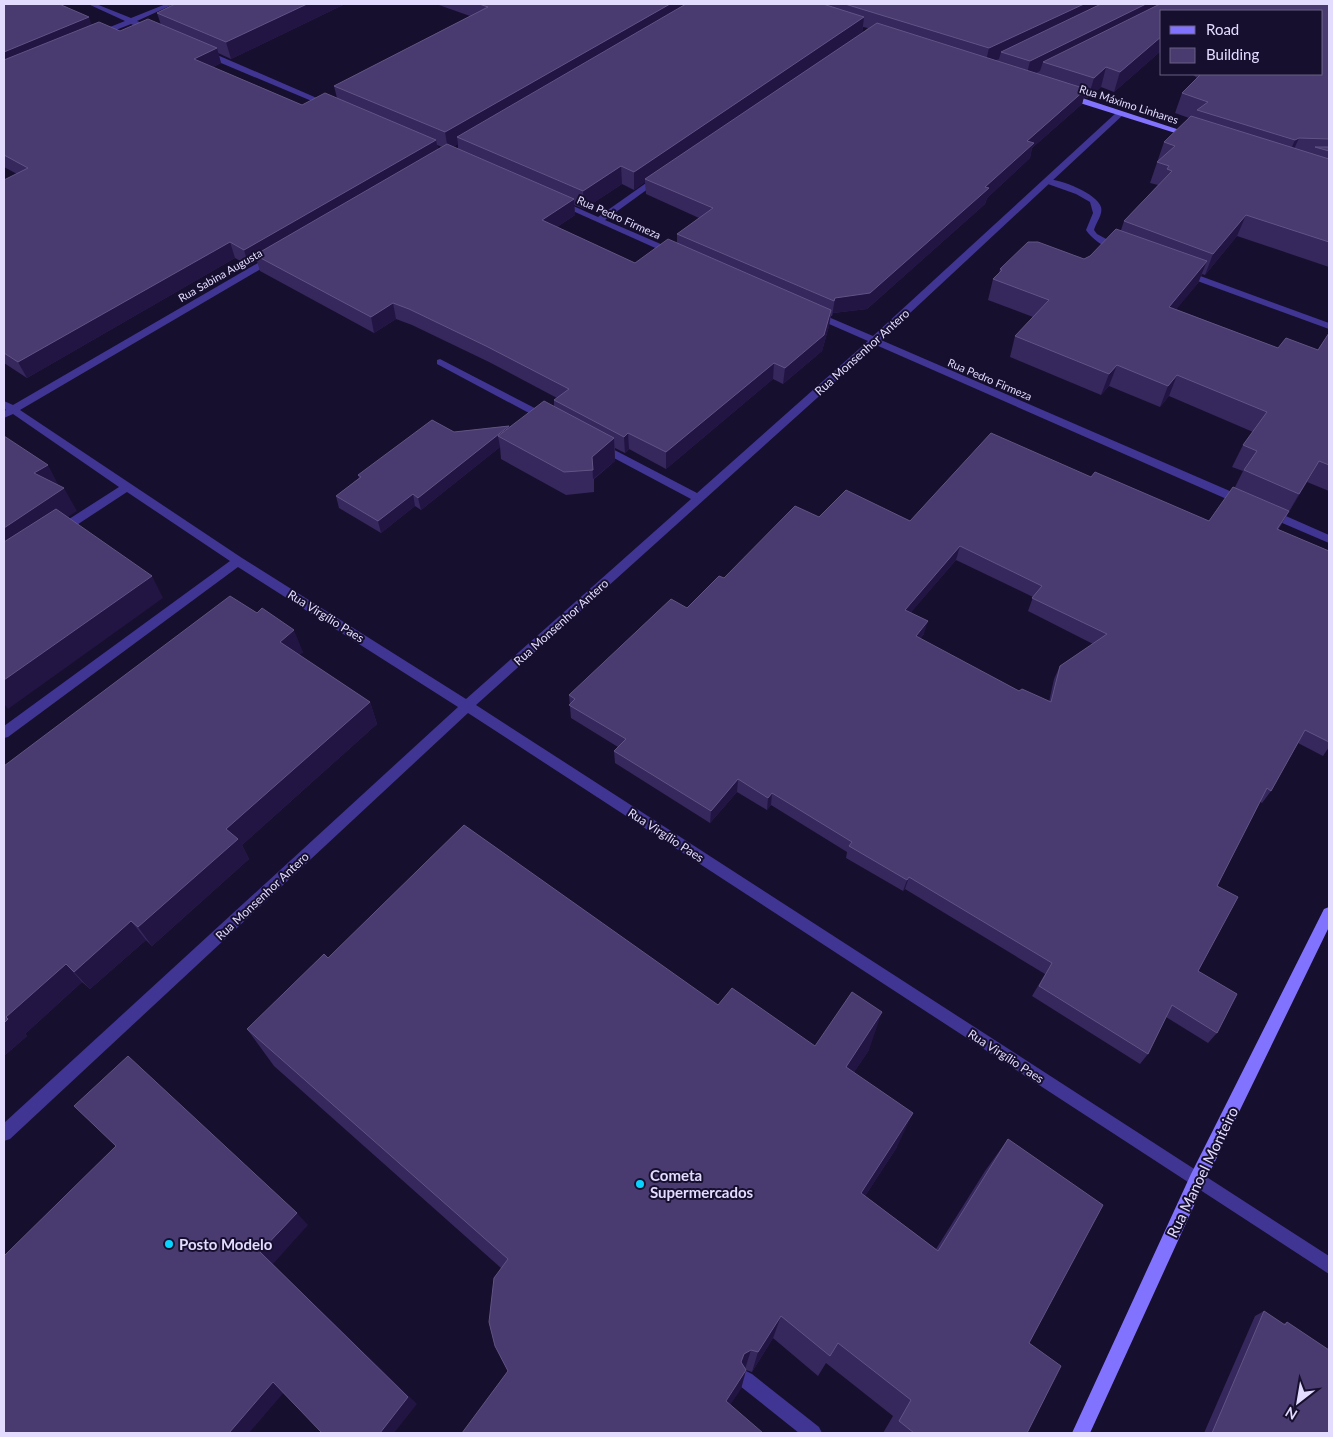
<svg xmlns="http://www.w3.org/2000/svg" width="1333" height="1437" viewBox="0 0 1333 1437" font-family="Lato,sans-serif">
	<rect width="100%" height="100%" fill="#170f2e"/>
	<g fill="none" stroke-linecap="round" stroke-linejoin="round">
		<path fill="#403592" fill-rule="evenodd" d="M1045 179C1058 178 1097 193 1101 207 1103 215 1096 222 1094 230L1097 234 1121 247V251C1109 252 1092 239 1086 230L1093 213 1090 202 1076 194 1045 183Z
			M1184 270 1329 323V329L1181 275V271Z
			M746 1371 752 1374 819 1427 822 1433H799L740 1386 737 1380 740 1374Z"/>
		<path fill="#403592" fill-rule="evenodd" d="M88 4H96L131 18 166 4H174L137 21 155 28V32H149L131 24 98 37H95V33L125 21Z
			M202 51H208L333 105 326 107 202 55Z
			M1117 112 1124 114 881 340 1246 498 1247 501 1246 504H1238L876 345 476 705 1329 1256V1274L468 713 10 1139 4 1141V1123L458 707 238 567 8 737 4 738V726L230 561 127 492 63 534H55L53 531 55 528 119 487 13 414 4 418V411L6 410 4 408V401L13 405 270 256H276V260L20 410 242 558 466 699 691 499 597 449 596 447 597 445H605L697 493 868 341 813 317V313H819L873 336Z
			M656 176 663 178 605 220 677 251V255H671L555 203 562 201 598 217Z
			M440 359 550 416 551 418 550 420H542L437 364V360Z
			M1270 509 1329 535V543L1266 516 1265 513Z"/>
		<path fill="#8273ff" fill-rule="evenodd" d="M1064 94H1070L1195 135 1188 137 1064 98Z
			M1329 907V927L1203 1186 1090 1433H1072L1191 1174 1324 909Z"/>
	</g>
	<path fill="#36275d" fill-rule="evenodd" d="M4 4 120 31 161 25 157 13 175 4H345L231 59 218 53 221 63 213 67 302 105 337 98 334 86 470 16 436 4H1329V267L1237 236 1205 275 1202 274 1198 283 1176 309 1278 348 1318 350 1329 333V491L1307 482 1278 530 1329 551V747L1323 756 1298 743 1271 791 1262 803 1260 802 1217 886 1198 971 1217 1033 1208 1043 1166 1017 1148 1054 1140 1064 1032 996 1045 974 905 889 903 891 846 858 847 852 771 805 767 810 737 792 710 823 615 763 614 751 618 747 571 718 569 695 687 608 724 578 819 517 910 521 1091 477 1209 521 1235 487 1243 471 1232 467 1243 445 1253 432 1169 396 1160 407 1109 386 1101 395 1010 357 1015 336 1033 317 988 300 993 279 999 273 1000 269 1084 259 1090 256 1121 230 1124 221 1158 185 1150 183 1164 142 1189 118 1175 113 1182 93 1197 78 1192 74H1322L1162 11V50L1114 92 1101 87 1088 98 1084 97 1082 104 1032 148 1030 158 987 198 985 204 867 309 833 313 832 316H831L829 326 822 351 783 384 773 379 666 469 629 449 625 453 615 448V461L594 479V492L566 495 501 459 500 447 421 510 415 506 381 533 339 508 336 496 359 478 358 475 454 432 509 426V427L554 407V400L557 398 489 362 412 325 396 319 374 333 260 271 257 261 249 266 235 258 27 378 4 363V180L17 174 4 167ZM863 27 868 28 862 33ZM458 144V149L453 147ZM437 145 442 147 438 149ZM645 182 646 194 699 218 677 234V243L635 263 557 227 575 215 574 205 584 209 622 184 634 190ZM956 560 1033 597 1028 611 1093 644 1060 666 1054 679 1049 702 1019 691 920 639 924 634 911 612Z
		M257 613 303 652 299 655 370 702 377 724 242 845 249 859 152 946 146 940 90 989 82 982 25 1034 27 1036 4 1056Z
		M328 958 718 1005 815 1046 869 1050 854 1072 897 1147 865 1196 936 1249 985 1171 1008 1139 1029 1343 1027 1433H883L893 1416 826 1363 818 1376 773 1338 752 1372 746 1370 741 1389 508 1371 501 1268 274 1066 247 1029Z
		M1264 1311 1283 1324 1287 1322 1329 1433H1204L1255 1316Z"/>
	<path fill="#221543" d="M307 4H345L231 59 226 42Z
		M670 4H699L457 137 458 144 448 150 445 132Z
		M1084 4H1114L1001 52 999 59 985 65 989 48Z
		M1146 4H1167L1043 62 1040 71 1026 78 1030 61Z
		M89 17 94 32 4 70V52Z
		M864 17 862 34 645 179V182L634 190V172Z
		M1162 36V50L1114 92 1120 72Z
		M217 48 221 63 198 74 194 59Z
		M1106 67 1101 87 1088 98 1094 78Z
		M1086 89 1082 104 1032 148 1030 158 987 198 985 204 867 309 833 313 832 316 835 298 985 187 1027 141Z
		M1299 138 1290 158 1286 161 1295 140Z
		M436 140 439 155 255 255 257 261 249 266 244 250Z
		M621 166 622 184 584 209 583 191Z
		M574 199 575 215 543 236 542 220Z
		M1246 215 1237 236 1205 275 1213 254Z
		M230 242 235 258 27 378 18 362Z
		M1207 261 1198 283 1161 328 1169 307Z
		M393 303 396 319 374 333 371 317Z
		M831 310 829 326 822 351 783 384 785 368Z
		M774 363 773 379 666 469V452Z
		M1117 365 1109 386 1101 395 1109 374Z
		M1177 375 1169 396 1160 407 1168 386Z
		M509 426 511 438 498 436 500 447 421 510 418 498Z
		M628 433 629 449 625 453 624 437Z
		M614 438 615 461 593 479 592 457Z
		M1319 461 1307 482 1287 515 1299 494Z
		M48 465 60 488 34 473Z
		M64 488 77 511 4 560V528Z
		M413 494 415 506 381 533 378 521Z
		M960 546 956 560 902 623 905 610Z
		M152 576 163 598 8 709 4 704V680Z
		M928 621 924 634 912 650 916 636Z
		M294 630 303 652 288 664 280 642Z
		M370 702 377 724 242 845 249 859 152 946 138 927 226 829Z
		M738 779 737 792 710 823 711 811Z
		M772 793 771 805 767 810 768 798Z
		M909 877 905 889 903 891 907 880Z
		M131 921 146 940 90 989 74 972Z
		M66 964 82 982 25 1034 27 1036 4 1056V1023L6 1017Z
		M882 1012 869 1050 834 1102 846 1067Z
		M913 1113 897 1147 848 1222 861 1193Z
		M297 1213 308 1225 273 1264 417 1404 394 1433H380L260 1252Z
		M781 1316 773 1338 752 1372 758 1352Z
		M751 1350 745 1369 741 1362 744 1354Z
		M746 1370 741 1389 722 1417 726 1401Z
		M273 1382 286 1390 249 1433H229Z"/>
	<path fill="#493a6f" stroke="#615485" fill-rule="evenodd" d="M4 4H59L89 17 4 52Z
		M175 4H307L226 42 157 13Z
		M479 4H670L445 132 334 86 488 7Z
		M686 4H823L864 17 634 172 621 166 583 191 457 137Z
		M845 4H1084L989 48Z
		M1101 4H1146L1030 61 1001 52Z
		M1160 4H1329V139L1299 138 1295 140 1197 110 1208 102 1182 93 1201 74H1322V11H1162V36L1120 72 1106 67 1094 78 1043 62Z
		M148 19 217 48 194 59 302 105 325 93 436 140 244 250 230 242 18 362 4 353V180L28 168 4 155V60L99 22 120 31Z
		M877 23 1086 89 1027 141 1034 143 985 187 989 188 870 293 835 298 834 301 677 234 713 208 645 179Z
		M1191 116 1329 159V242L1246 215 1213 254 1124 221 1172 171 1167 169 1169 166 1157 162 1175 146 1164 142Z
		M447 144 574 199 542 220 635 263 668 239 831 310 824 335 785 368 774 363 666 452 628 433 624 437 554 400 569 389 486 346 409 309 393 303 371 317 255 255Z
		M1315 147H1329V151Z
		M1116 229 1207 261 1169 307 1278 348 1286 338 1318 350 1329 333V465L1319 461 1299 494 1244 470 1257 451 1243 445 1267 412 1177 375 1168 386 1117 365 1109 374 1015 336 1049 300 993 279 1002 270 1000 269 1028 242H1038L1084 259 1090 256Z
		M544 401 614 438 592 457 593 470 564 472 498 436Z
		M432 420 454 432 509 426 418 498 413 494 378 521 336 496 361 477 358 475Z
		M991 433 1091 477 1095 472 1209 521 1233 487 1289 511 1277 529 1329 551V742L1305 730 1271 791 1267 788 1217 886 1238 897 1198 971 1237 994 1217 1033 1172 1005 1148 1054 1039 986 1052 963 909 877 907 880 849 846 852 842 772 793 768 798 738 779 711 811 614 751 626 739 569 705 575 699 569 695 671 599 687 608 719 576 724 578 795 506 819 517 846 490 910 521ZM960 546 1042 586 1032 598 1107 634 1060 666 1051 702 1022 689 1019 691 916 636 928 621 905 610Z
		M4 436 48 465 34 473 64 488 4 528Z
		M56 509 152 576 4 680V542Z
		M230 596 257 613 262 608 294 630 280 642 370 702 226 829 238 839 138 927 131 921 74 972 66 964 6 1017 8 1019 4 1023V766Z
		M464 825 718 1005 732 988 815 1046 852 992 882 1012 846 1067 913 1113 861 1193 938 1251 1008 1139 1103 1205 1029 1343 1061 1366 1027 1433H914L899 1421 911 1400 838 1343 830 1356 781 1316 758 1352 751 1350 744 1354 741 1362 746 1370 726 1401 763 1433H462L508 1371 495 1346 489 1322 494 1278 508 1259 247 1029 324 954 328 958Z
		M128 1056 297 1213 260 1252 408 1397 380 1433H322L273 1382 229 1433H4V1256L116 1146 74 1106Z
		M1264 1311 1285 1325 1287 1322 1329 1350V1433H1212Z"/>
	<g fill="#08d3ff" stroke="#170f2e" stroke-width="2">
		<circle cx="640" cy="1184" r="5"/>
		<circle cx="169" cy="1244" r="5"/>
	</g>
	<g text-anchor="middle" dominant-baseline="central" stroke-width="4" stroke-linejoin="round" paint-order="stroke">
		<g font-size="11" fill="#e3dcff" stroke="#170f2e">
			<text transform="translate(1129 104) rotate(18)">Rua Máximo Linhares</text>
			<text transform="translate(619 217) rotate(24)">Rua Pedro Firmeza</text>
			<text transform="translate(220 275) rotate(-30)">Rua Sabina Augusta</text>
			<text transform="translate(990 379) rotate(23)">Rua Pedro Firmeza</text>
		</g>
		<g font-size="12" fill="#e3dcff" stroke="#170f2e">
			<text transform="translate(862 352) rotate(-42)">Rua Monsenhor Antero</text>
			<text transform="translate(326 616) rotate(32)">Rua Virgílio Paes</text>
			<text transform="translate(561 622) rotate(-42)">Rua Monsenhor Antero</text>
			<text transform="translate(666 835) rotate(33)">Rua Virgílio Paes</text>
			<text transform="translate(262 896) rotate(-43)">Rua Monsenhor Antero</text>
			<text transform="translate(1006 1056) rotate(33)">Rua Virgílio Paes</text>
		</g>
		<g font-size="15" fill="#e3dcff" stroke="#170f2e">
			<text transform="translate(1202 1172) rotate(-64)">Rua Manoel Monteiro</text>
		</g>
		<g font-size="15" font-weight="bold" fill="#e3dcff" stroke="#170f2e" text-anchor="start">
			<text x="650" y="1175">Cometa<tspan x="650" dy="17">Supermercados</tspan></text>
			<text x="179" y="1244">Posto Modelo</text>
		</g>
	</g>
	<rect width="1333" height="1437" fill="none" stroke="#e3dcff" stroke-width="10"/>
	<rect x="1160" y="10" width="162" height="65" fill="#170f2e" stroke="#696182"/>
	<rect x="1170" y="26" width="25" height="8" fill="#8273ff" stroke="#696182"/>
	<text x="1206" y="35" font-size="15" fill="#e3dcff">Road</text>
	<rect x="1170" y="48" width="25" height="15" fill="#493a6f" stroke="#696182"/>
	<text x="1206" y="60" font-size="15" fill="#e3dcff">Building</text>
	<g transform="translate(1298 1402) rotate(211)" stroke="#170f2e" stroke-width="4" paint-order="stroke">
	<path d="M0-4L9 19L0 12L-9 19Z" fill="#e3dcff"/>
	<text y="-8" font-size="14" font-weight="bold" text-anchor="middle" fill="#e3dcff">N</text>
	</g>
</svg>
